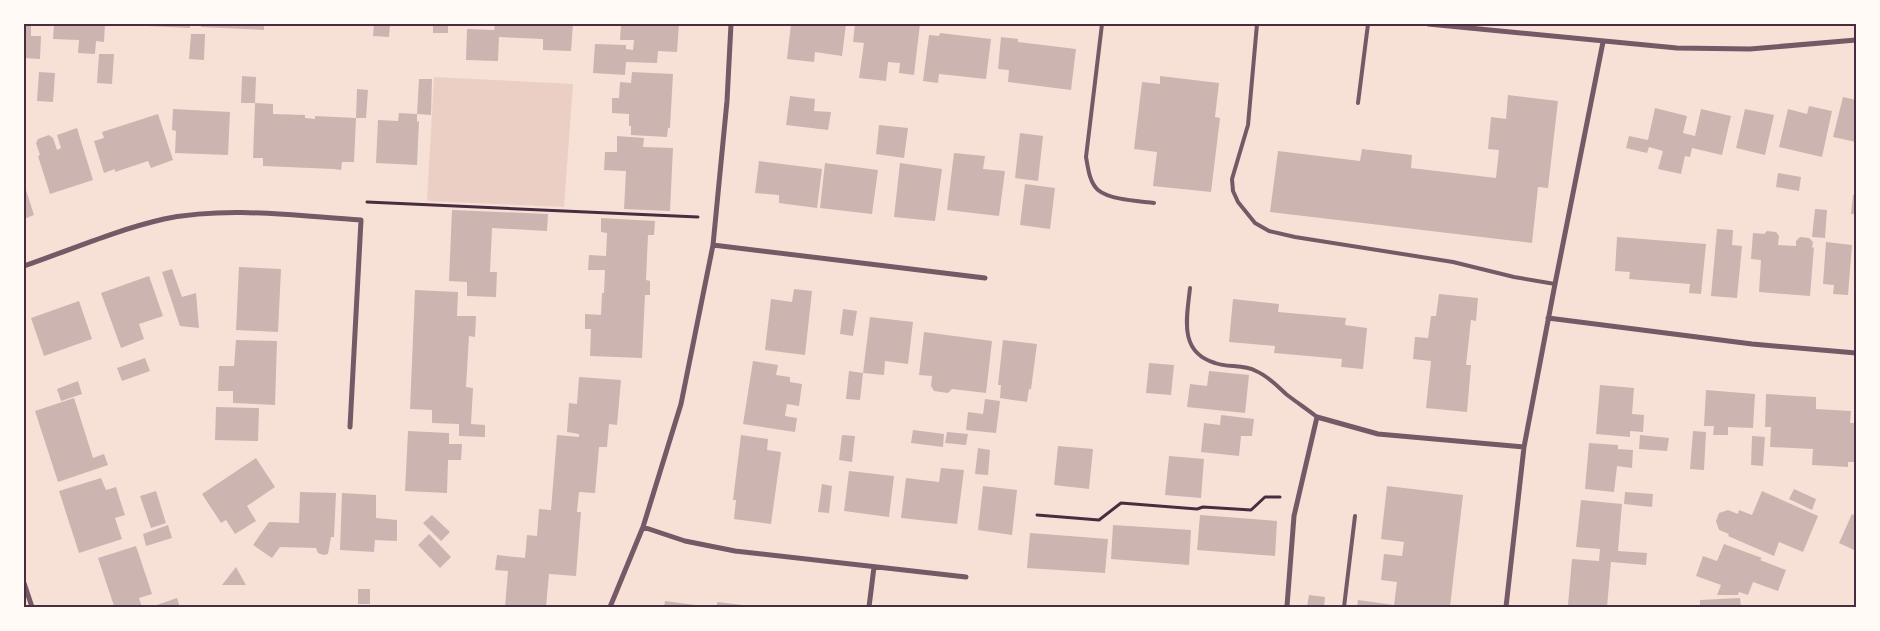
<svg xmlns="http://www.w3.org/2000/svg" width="1880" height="631" viewBox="0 0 1880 631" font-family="'Noto Sans',sans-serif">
	<rect width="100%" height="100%" fill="#f7e1d7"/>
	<path fill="#ebcfc5" d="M434 77 573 84 564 207 427 201Z"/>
	<path fill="#ccb4b1" d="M24 24H31V36H41L40 59 24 58Z
		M54 24H105L104 42 96 41 95 54 78 53 79 40 53 39Z
		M125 24H190V28L125 25Z
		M201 24H264V30L201 27Z
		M374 24H405V26L390 25 389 37 373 36Z
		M433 24H448V33H433Z
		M495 24H573L571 51 543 50V39L499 37 498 61 466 60 467 29 494 30Z
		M621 24H679L677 52 658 51 657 63 626 62 625 75 593 73 595 44 626 45V49L633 50 634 40H620Z
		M791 24H846L842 56 815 52 814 62 787 59Z
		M855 24H920L914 75 899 73 900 63 888 62 886 81 859 78 864 43 853 42Z
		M940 33 991 39 986 79 939 74 938 83 923 81 929 35 939 36Z
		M191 34H205L204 60 189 59Z
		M1001 37 1018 39V42L1076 49 1071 90 1008 82 1009 70 998 69Z
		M99 54H114L112 84 97 83Z
		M39 72 55 73 53 102 37 101Z
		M632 72 673 74 670 128H668L667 137 631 135V126H629V114L612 113V98H619L620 82 631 83Z
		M242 76 256 77 255 103H241Z
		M1160 76 1219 83 1215 117 1220 118 1211 192 1153 186 1157 152 1134 149 1142 82 1160 84Z
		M419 79H432L431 115 417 114Z
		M357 89 368 90 366 118H356L354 162H342L341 170 334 169 263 166V158H253L255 103 273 104V114L305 115V118L315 119V116L356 118Z
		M1508 95 1558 101 1548 188 1538 187 1532 243 1270 212 1278 151 1360 161 1362 149 1412 155 1411 168 1496 178 1499 150 1488 149 1491 117 1506 119Z
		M790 96 815 99 814 111 831 112 828 130 786 125Z
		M1843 97 1856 100V142L1833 137Z
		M1809 106 1832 111 1822 157 1779 147 1788 109 1807 114Z
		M1655 108 1687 116 1683 133 1695 136 1701 109 1731 116 1722 155 1692 148 1690 157 1685 156 1681 174 1658 169 1663 151 1649 147 1647 153 1626 148 1629 136 1648 140Z
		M173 109 230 112 228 155 175 153 176 131 172 130Z
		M1745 109 1774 115 1765 155 1736 148Z
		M399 113 417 114V122L419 121 417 165 376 163 378 120 398 121Z
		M158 114 173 160 151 168 148 161 115 172V169L104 173 94 141 104 138 102 132Z
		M879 125 908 128 904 158 876 154Z
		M77 128 93 180 50 194 38 156 40 155 36 143 38 139 49 135 53 138 57 150 61 148 57 135Z
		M1020 133 1043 136 1038 181 1015 178Z
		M617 136 644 138 643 147 673 148 670 211 624 209 626 171 604 170 605 152H617Z
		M954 153 985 156 983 169 1005 171 999 216 947 210Z
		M759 161 822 169 817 208 779 203V195L755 193Z
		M825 163 878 170 872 214 820 208Z
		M900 163 942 169 935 221 894 217Z
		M1778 173 1801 177 1799 191 1776 187Z
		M24 184 34 215 24 219Z
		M1025 184 1055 188 1050 229 1020 225Z
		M1853 195H1856V214H1851Z
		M1815 209 1827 210 1825 238 1812 237Z
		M452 210 548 214 547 231 492 228 490 272H497L496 297 467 296V282L449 281Z
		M601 218 655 221 654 235H648L646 280 650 281V295H645L642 358 590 356 591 329H585V314L601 315 602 293H604L605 270H588L589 255 606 256 607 233 601 232Z
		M1717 229 1733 230 1732 245 1742 246 1737 298 1711 296Z
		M1767 231 1776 232 1779 236 1778 245 1796 246V241L1800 237 1809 238 1813 242 1812 248 1814 247 1810 296 1759 292 1761 260 1751 259 1753 233 1764 234Z
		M1617 237 1706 244 1701 294 1689 293 1690 284 1629 279 1630 272 1615 271Z
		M1826 242 1852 245 1848 295 1833 294 1834 285 1823 284Z
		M239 267 281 269 278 332 236 330Z
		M172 269 182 297 196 293 199 328 180 326 162 272Z
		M149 276 163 316 139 324 144 339 121 348 101 293Z
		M794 289 812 291 805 355 765 350 771 299 792 302Z
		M415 290 458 292 457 316H476L475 337 469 336 466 387 473 388 471 424 485 425V437L459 436V424L432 423V410L410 409Z
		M1439 294 1478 298 1476 321 1471 320 1466 365H1471L1467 412 1426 408 1431 361 1413 359 1415 337 1428 338 1431 316H1436Z
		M1233 299 1279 304 1278 312 1346 318 1345 325 1367 328 1363 369 1341 367 1342 359 1274 353 1275 346 1229 342Z
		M79 301 92 339 44 356 31 318Z
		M843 309 857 311 853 336 840 334Z
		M870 317 913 322 908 364 885 361 884 375 863 373Z
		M924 332 992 341 986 393 952 389 948 393 934 391 931 386 932 376 919 375Z
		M236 340 277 341 275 405 233 403V391H218L219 366H234Z
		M1003 340 1037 344 1031 389H1029L1027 402 1000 398 1001 385H998Z
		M145 358 150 371 122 381 117 368Z
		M753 361 778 365 776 375 790 377V382L802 384 799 406 787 404 785 416 797 418 795 432 743 424Z
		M1149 363 1174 365 1171 395 1146 393Z
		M849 371 863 373 860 400 846 399Z
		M1209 371 1249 375 1245 413 1187 407 1190 384 1207 386Z
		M579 377 621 380 617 425 609 424 607 447H599L595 493 579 492 577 512H581L576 576 549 574 546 607H505L508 571 495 570 497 555 525 558 527 535 537 536 539 509 551 510 557 435 579 437V434L567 432 569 403 577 404Z
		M78 381 82 394 61 401 57 389Z
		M1600 385 1634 388 1632 414 1644 415 1643 432 1630 431V437L1596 434Z
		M1706 390 1755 394 1753 428 1728 427V435H1713L1714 426H1704Z
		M1766 394 1816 397V409L1851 411 1850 423H1856V462H1848V467L1812 465 1813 449 1770 447 1771 427H1765Z
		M74 398 93 458 104 454 108 465 58 482 35 411Z
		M985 399 1000 401 996 433 966 430 968 412 983 414Z
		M216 407 259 408 258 441 215 440Z
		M1221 415 1254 419 1252 436H1241L1239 456 1201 452 1204 423 1220 425Z
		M913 430 944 434 943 447 911 443Z
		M408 431 449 433V444H462L461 460H448L447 493 405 491Z
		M1693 431 1706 432 1704 470 1690 469Z
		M947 432 968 434 966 445 945 443Z
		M741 435 768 439 767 450 781 452 771 524 734 519 736 500H733Z
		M842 435 855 436 852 462 839 460Z
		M1640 435 1669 438 1667 451 1639 449Z
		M1752 436 1765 437 1763 466 1751 465Z
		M1589 443 1618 445V449L1633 450 1632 468 1617 466 1614 492 1585 489Z
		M1058 446 1093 449 1089 489 1054 485Z
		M978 448 990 450 988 475 975 474Z
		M1169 456 1204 459 1201 498 1165 495Z
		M256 458 275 487 247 506 256 521 235 534 226 520 221 523 202 494Z
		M941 468 964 470 957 524 901 518 906 478 939 482Z
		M849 471 894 476 889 517 844 511Z
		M101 478 106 490 116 487 120 500 125 515 115 518 122 539 79 553 59 491Z
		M822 484 832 486 829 513 818 512Z
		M983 486 1017 490 1012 535 978 530Z
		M1387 486 1463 495 1450 607H1357L1358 600 1394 605 1397 582 1381 580 1384 554 1402 556 1404 542 1381 539Z
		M1794 489 1816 499 1812 510 1789 499Z
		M156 491 166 523 151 528 140 496Z
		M1762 491 1818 516 1803 552 1779 542 1774 556 1728 536 1729 534 1719 530 1716 521 1719 513 1728 510 1738 514 1739 510 1752 515Z
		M300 492 336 493 334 537H331L328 554 323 555 318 553 316 548 280 547 272 558 253 545 269 522 299 523Z
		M1625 492 1653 494 1652 507 1624 504Z
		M342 493 376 495V518L397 520V541L375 540 374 552 340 550Z
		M1581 500 1622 504 1618 551 1647 553 1646 565 1611 562 1607 607 1568 605 1572 559 1599 561 1600 549 1576 547Z
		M1852 514 1856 516V551L1839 543Z
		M432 515 450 532 441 541 423 523Z
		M1200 515 1277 521 1275 556 1197 550Z
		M168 525 172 538 146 546 143 534Z
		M1113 525 1191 530 1189 565 1111 559Z
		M1030 533 1108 539 1105 573 1027 568Z
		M429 534 451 557 440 568 418 545Z
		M1724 544 1762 558 1760 560 1786 570 1778 591 1753 582 1748 595 1739 592 1738 595H1717L1721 585 1696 576 1703 556 1717 561Z
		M136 546 152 594 139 598 142 607 114 606 98 558Z
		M236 567 246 585H222Z
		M358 589H370V604H358Z
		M1309 595 1325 597 1324 607H1307Z
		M177 598 180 607H151Z
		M1740 598 1741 607H1700V600Z
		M665 601 703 606V607H664Z
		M717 602 751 606V607H717Z"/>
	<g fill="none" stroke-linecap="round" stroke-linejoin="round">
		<path stroke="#4a2c40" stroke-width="3" d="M367 202 698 217
			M1037 515 1099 520 1121 503 1197 509 1203 507 1251 510 1265 497H1280"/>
		<path stroke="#755966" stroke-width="4" d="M1102 24 1086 157C1088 167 1089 182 1098 190 1110 200 1139 201 1154 203
			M1257 24 1248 125 1232 179 1233 191 1238 202 1255 223 1269 231 1295 237 1453 262 1514 277 1555 284
			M1358 103 1368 24
			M1190 288C1187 317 1178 352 1215 363 1228 368 1243 364 1256 371 1268 376 1276 385 1286 394 1296 402 1307 409 1317 417
			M1344 607 1355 516"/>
		<path stroke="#755966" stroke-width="5" d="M1428 24 1677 48 1750 49 1856 40
			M713 245 985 278
			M24 266C70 250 116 230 164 219 228 206 296 216 361 220L350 427
			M1548 318 1752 344 1856 353
			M643 527 685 541 735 551 966 577
			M24 583 32 607
			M1287 606 1294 516 1317 417 1378 434 1524 447
			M610 607 643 527 681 404 713 245 727 101 731 24
			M869 607 874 567
			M1506 607 1524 447 1555 284 1603 42"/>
	</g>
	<rect width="1880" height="631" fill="none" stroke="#fffaf5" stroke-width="50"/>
	<rect x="25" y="25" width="1830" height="581" fill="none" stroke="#4a2c40" stroke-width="2"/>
</svg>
